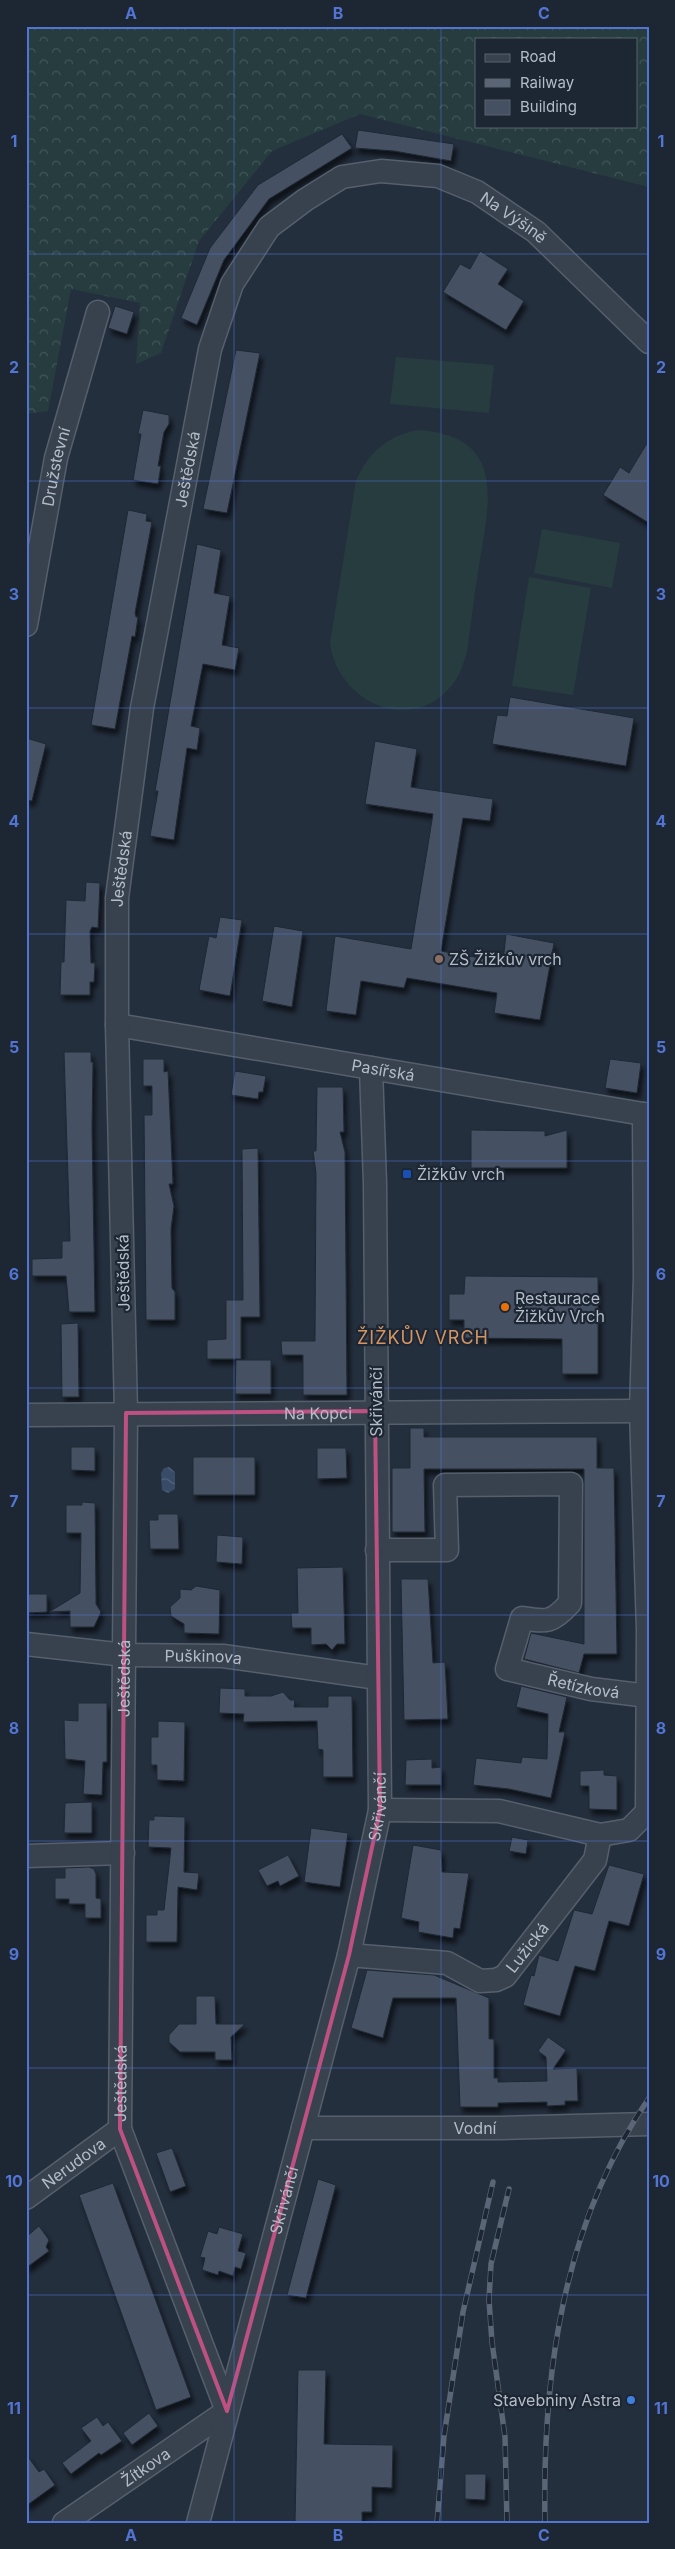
<svg xmlns="http://www.w3.org/2000/svg" width="675" height="2549" viewBox="0 0 675 2549" font-family="Inter,sans-serif">
	<defs>
		<pattern id="forest-crowns" width="20" height="18" patternUnits="userSpaceOnUse" patternTransform="scale(1.25)"><rect width="20" height="18" fill="#263c3f"/><path d="M2 6a3 3 0 1 1 6 0M12 15a3 3 0 1 1 6 0" fill="none" stroke="#435659"/></pattern>
		<pattern id="water-waves" width="16" height="10" patternUnits="userSpaceOnUse" patternTransform="scale(1.25)"><rect width="16" height="10" fill="#394c67"/><path d="M0 5q4-4 8 0t8 0" fill="none" stroke="#53647b"/></pattern>
		<filter id="shadow"><feDropShadow dx="3" dy="5.5" stdDeviation="2.5" flood-color="#0009"/></filter>
	</defs>
	<rect width="100%" height="100%" fill="#242f3e"/>
	<path fill="url(#forest-crowns)" fill-rule="evenodd" d="M26 26H649V187L360 114 272 151 199 241 161 353 136 364 140 303 71 289 48 411 26 414ZM476 39H636V126H476Z"/>
	<path fill="#263c3f" d="M396 357 494 365 489 413 390 404Z
		M418 430C508 436 489 503 479 566 474 595 471 624 467 653 463 663 461 673 455 681 416 737 338 705 330 643L356 481C368 453 388 435 418 430Z
		M542 529 620 543 612 588 534 573Z
		M529 577 591 588 573 695 512 686Z"/>
	<path fill="url(#water-waves)" d="M169 1467 175 1472V1489L168 1493 162 1490 161 1473 164 1468Z"/>
	<path fill="#455162" stroke="#1f2835" filter="url(#shadow)" d="M358 130 454 144 451 161 394 151 355 148Z
		M342 134 352 148 269 199 224 260 197 325 181 318 210 248 258 185Z
		M480 251 508 269 498 284 524 301 506 330 443 292 460 264 470 269Z
		M115 306 134 312 127 334 108 328Z
		M236 350 260 353 227 513 203 509Z
		M143 410 169 415V424L164 432 158 466H161L158 484 133 480 141 434H138Z
		M649 440V523L603 495 620 467 629 473Z
		M128 510 147 514 146 521 152 522 135 613 136 617H138L135 637 132 636 115 729 91 725Z
		M197 544 221 550 214 593 230 596 222 645 239 648 235 670 203 664 191 726 200 728 197 750 187 748 174 840 150 836 158 791H155Z
		M510 697 634 718 626 766 492 744 497 715 507 716Z
		M26 738 46 744 32 801 26 800Z
		M375 741 417 749 411 787 493 799 490 821 463 818 441 951 503 962 506 934 554 943 540 1020 494 1013 497 993 407 978 404 988 361 981 356 1015 326 1011 335 936 411 949 433 814 365 804Z
		M86 882 100 883 98 928 92 927 90 931 91 963H95L94 982H90V995H60L61 962H64L66 900 85 901Z
		M220 917 242 920 230 996 199 990 209 936 216 938Z
		M274 926 303 931 292 1007 262 1001Z
		M64 1052H91V1062H93L92 1128 95 1312H69L66 1276H32V1259L62 1258V1241H70Z
		M143 1059H164V1072L168 1071 173 1184H169L174 1206 171 1229 172 1288 175 1292V1320H146L144 1115H152V1086H143Z
		M610 1059 641 1063 637 1093 605 1088Z
		M235 1071 266 1076 263 1092H259L258 1099 231 1095Z
		M317 1087H343L344 1132H340L345 1152 347 1395H303V1355H282L281 1341H315L316 1173 313 1151H316Z
		M471 1130 545 1131V1136L567 1130V1168H471Z
		M258 1148 260 1317H241V1359H207V1340L226 1339V1300H243L242 1149Z
		M465 1276 598 1277V1374H562V1339L464 1338V1320H449V1294H464Z
		M78 1323 79 1397H62L61 1324Z
		M236 1360H271V1394H235Z
		M410 1428H424V1437H597V1468H614L617 1654H584L579 1673 524 1659 531 1633 584 1644V1469H424L425 1532H392V1468H410Z
		M71 1447H95V1471L71 1470Z
		M317 1448H346L347 1478 317 1479Z
		M193 1457H255V1495H193Z
		M82 1502 95 1503 96 1598V1604L101 1612 94 1627H70V1611L49 1612 80 1593 81 1533H66V1505H82Z
		M158 1514H178L179 1549H150L149 1520H158Z
		M217 1535 243 1537 242 1564 216 1562Z
		M343 1567 345 1644H337L332 1650 326 1644 311 1645V1628H292L291 1613H298L297 1568Z
		M401 1579H428L433 1663 445 1662 448 1719 404 1720Z
		M196 1586 220 1590 219 1634 184 1633V1624L171 1616 170 1607 180 1598V1589L191 1590Z
		M26 1594H47V1612L26 1613Z
		M521 1686 567 1697 559 1732H565L551 1798 509 1789 473 1785 476 1758 521 1763 522 1757 547 1759 548 1714 516 1707Z
		M220 1688 245 1689V1696H271L283 1692 290 1700H295L294 1707H328V1696H352L353 1777H323V1750L318 1749 317 1721 243 1722 244 1714 219 1713Z
		M78 1703H107V1762H103L102 1795 83 1794 85 1761 65 1759 64 1720 78 1721Z
		M158 1721 185 1722 184 1781 157 1780V1765H151V1737H158Z
		M432 1759V1768L441 1767V1785H405L406 1760Z
		M604 1770V1775L617 1776V1810L589 1809V1786H580V1771Z
		M92 1802V1833H64L65 1803Z
		M154 1816 185 1817 184 1872 199 1873 197 1890 178 1887 177 1942H146V1915H157V1910H164L171 1848 148 1847 149 1820H154Z
		M311 1828 348 1833 340 1887 304 1882Z
		M512 1837 528 1840 526 1854 509 1851Z
		M413 1845 441 1850 442 1872 469 1873 460 1929 454 1928 453 1938 418 1932 419 1922 401 1918Z
		M288 1855 299 1876 280 1886 278 1881 267 1886 258 1870Z
		M609 1865 644 1874 629 1926 609 1921 595 1971 575 1966 560 2016 523 2005 531 1975 534 1976 539 1955 558 1961 574 1910 592 1914Z
		M89 1867 94 1869 96 1874V1898L101 1899V1918H85V1904H69V1899H55V1878H65V1868Z
		M367 1970 434 1975 489 1998V2039H494V2078H498V2082L547 2081 546 2057 538 2051 548 2037 566 2050 553 2069 577 2068 578 2101H565V2105L547 2106V2102L498 2103V2107H460L456 1998H393L383 2038 351 2028Z
		M196 1996H215L216 2024H245L231 2037 232 2060H215V2052H180L169 2042V2035L179 2024H196Z
		M172 2148 186 2186 170 2192 156 2153Z
		M318 2179 336 2185 306 2298 287 2295Z
		M113 2183 191 2397 156 2410 79 2195Z
		M39 2226 49 2240 46 2247 49 2251 26 2268V2237Z
		M219 2227 243 2234 238 2251 246 2253 241 2269 235 2267 233 2276 219 2271 218 2275 202 2270 205 2258 200 2257 208 2231 217 2234Z
		M298 2370H326L324 2444 393 2445 392 2488 372 2487V2512H362V2523H295Z
		M149 2413 158 2426 132 2445 123 2433Z
		M97 2417 103 2426 108 2422 122 2441 101 2455 99 2453 71 2474 62 2463 91 2441 81 2428Z
		M26 2454 39 2472 44 2469 55 2485 26 2506Z
		M465 2474H486L485 2500 465 2499Z"/>
	<g fill="none" stroke-linecap="round" stroke-linejoin="round">
		<g stroke="#565f6c" stroke-width="25">
			<g id="minor">
				<path id="s1" d="M26 625 56 458 98 312"/>
				<path id="s2" d="M117 1025 649 1115"/>
				<path id="s3" d="M26 1415 641 1411"/>
				<path id="s4" d="M377 1550H447L445 1485 571 1484 570 1603C552 1623 547 1622 522 1618L507 1669 591 1689 648 1696"/>
				<path id="s5" d="M26 1644 125 1655 223 1656 378 1678"/>
				<path d="M380 1810 499 1811 600 1835 629 1830 647 1812 648 1630 641 1411 645 1277 644 1114"/>
				<path d="M26 1856 123 1853"/>
				<path id="s6" d="M349 1955 447 1963 480 1981 496 1980 505 1976 595 1860 600 1835"/>
				<path id="s7" d="M303 2128H500L649 2124"/>
				<path id="s8" d="M26 2198 120 2129"/>
				<path id="s9" d="M64 2523 227 2411 120 2129 126 1413 117 1025V898L142 708 210 349 232 284 269 227 305 200 342 177 381 171 438 176 477 192 536 232 649 342"/>
				<path id="s10" d="M198 2523 349 1955 380 1810 375 1184 371 1068"/>
			</g>
		</g>
		<use href="#minor" stroke="#38414e" stroke-width="22"/>
		<g stroke="#5a6575" stroke-width="5.5">
			<path id="rail" d="M437 2523 444 2436 463 2312 493 2182
				M507 2523 505 2437 492 2342 489 2300 491 2264 509 2189
				M545 2523C542 2375 563 2223 649 2098"/>
		</g>
		<use href="#rail" stroke="#1d2633" stroke-width="4" stroke-dasharray="11" stroke-linecap="butt"/>
	</g>
	<path fill="none" stroke="#bd5182" stroke-width="4" stroke-linejoin="round" d="M375 1411 380 1810 349 1955 227 2411 120 2129 126 1413Z"/>
	<path fill="none" stroke="#5274d3" stroke-width="1" stroke-opacity="0.55" d="M234 26V2523M441 26V2523M26 254H649M26 481H649M26 708H649M26 934H649M26 1161H649M26 1388H649M26 1615H649M26 1841H649M26 2068H649M26 2295H649"/>
	<circle fill="#8d6e63" stroke="#1d2633" stroke-width="2" cx="439" cy="959" r="5"/>
	<rect fill="#1a4fb4" stroke="#1d2633" stroke-width="2" x="402" y="1169" width="10" height="10" rx="2.5"/>
	<circle fill="#e8710a" stroke="#1d2633" stroke-width="2" cx="505" cy="1307" r="5"/>
	<circle fill="#3f7fe0" stroke="#1d2633" stroke-width="2" cx="631" cy="2400" r="5"/>
	<g text-anchor="middle" dominant-baseline="central" stroke-width="4.5" stroke-linejoin="round" paint-order="stroke">
		<g font-size="16" fill="#b4bcc9" stroke="#1d2633">
			<text stroke="none"><textPath href="#s9" startOffset="2696">Na Výšině</textPath></text>
			<text stroke="none"><textPath href="#s1" startOffset="161">Družstevní</textPath></text>
			<text stroke="none"><textPath href="#s9" startOffset="2165">Ještědská</textPath></text>
			<text stroke="none"><textPath href="#s9" startOffset="1760">Ještědská</textPath></text>
			<text stroke="none"><textPath href="#s2" startOffset="270">Pasířská</textPath></text>
			<text transform="translate(123 1273) rotate(-91)">Ještědská</text>
			<text transform="translate(376 1402) rotate(-90)">Skřivánčí</text>
			<text stroke="none"><textPath href="#s3" startOffset="292">Na Kopci</textPath></text>
			<text stroke="none"><textPath href="#s5" startOffset="178">Puškinova</textPath></text>
			<text stroke="none"><textPath href="#s9" startOffset="950">Ještědská</textPath></text>
			<text stroke="none"><textPath href="#s4" startOffset="566">Řetízková</textPath></text>
			<text stroke="none"><textPath href="#s10" startOffset="739">Skřivánčí</textPath></text>
			<text stroke="none"><textPath href="#s6" startOffset="198">Lužická</textPath></text>
			<text stroke="none"><textPath href="#s9" startOffset="545">Ještědská</textPath></text>
			<text stroke="none"><textPath href="#s7" startOffset="172">Vodní</textPath></text>
			<text stroke="none"><textPath href="#s8" startOffset="59">Nerudova</textPath></text>
			<text stroke="none"><textPath href="#s10" startOffset="334">Skřivánčí</textPath></text>
			<text stroke="none"><textPath href="#s9" startOffset="99">Žítkova</textPath></text>
		</g>
		<g font-size="16" fill="#b4bcc9" stroke="#1d2633" text-anchor="start">
			<text x="449" y="959">ZŠ Žižkův vrch</text>
			<text x="417" y="1174">Žižkův vrch</text>
			<text x="515" y="1298">Restaurace<tspan x="515" dy="18">Žižkův Vrch</tspan></text>
			<text x="621" y="2400" text-anchor="end">Stavebniny Astra</text>
		</g>
		<g font-size="18" letter-spacing="1" fill="#d59563" stroke="#1d2633">
			<text x="423" y="1337">ŽIŽKŮV VRCH</text>
		</g>
	</g>
	<rect width="675" height="2549" fill="none" stroke="#1d2633" stroke-width="55"/>
	<rect x="475" y="38" width="162" height="90" fill="#1d2633" stroke="#59626f"/>
	<rect x="485" y="54" width="25" height="8" fill="#38414e" stroke="#59626f"/>
	<text x="520" y="62" font-size="15" fill="#b4bcc9">Road</text>
	<rect x="485" y="79" width="25" height="8" fill="#5a6575" stroke="#59626f"/>
	<text x="520" y="88" font-size="15" fill="#b4bcc9">Railway</text>
	<rect x="485" y="100" width="25" height="15" fill="#455162" stroke="#59626f"/>
	<text x="520" y="112" font-size="15" fill="#b4bcc9">Building</text>
	<rect x="28" y="28" width="620" height="2494" fill="none" stroke="#5274d3" stroke-width="2"/>
	<g font-size="16" text-anchor="middle" font-weight="bold" fill="#5274d3">
		<text x="131" y="19">A</text>
		<text x="338" y="19">B</text>
		<text x="544" y="19">C</text>
		<text x="14" y="147">1</text>
		<text x="661" y="147">1</text>
		<text x="14" y="373">2</text>
		<text x="661" y="373">2</text>
		<text x="14" y="600">3</text>
		<text x="661" y="600">3</text>
		<text x="14" y="827">4</text>
		<text x="661" y="827">4</text>
		<text x="14" y="1053">5</text>
		<text x="661" y="1053">5</text>
		<text x="14" y="1280">6</text>
		<text x="661" y="1280">6</text>
		<text x="14" y="1507">7</text>
		<text x="661" y="1507">7</text>
		<text x="14" y="1734">8</text>
		<text x="661" y="1734">8</text>
		<text x="14" y="1960">9</text>
		<text x="661" y="1960">9</text>
		<text x="14" y="2187">10</text>
		<text x="661" y="2187">10</text>
		<text x="14" y="2414">11</text>
		<text x="661" y="2414">11</text>
		<text x="131" y="2541">A</text>
		<text x="338" y="2541">B</text>
		<text x="544" y="2541">C</text>
	</g>
</svg>
